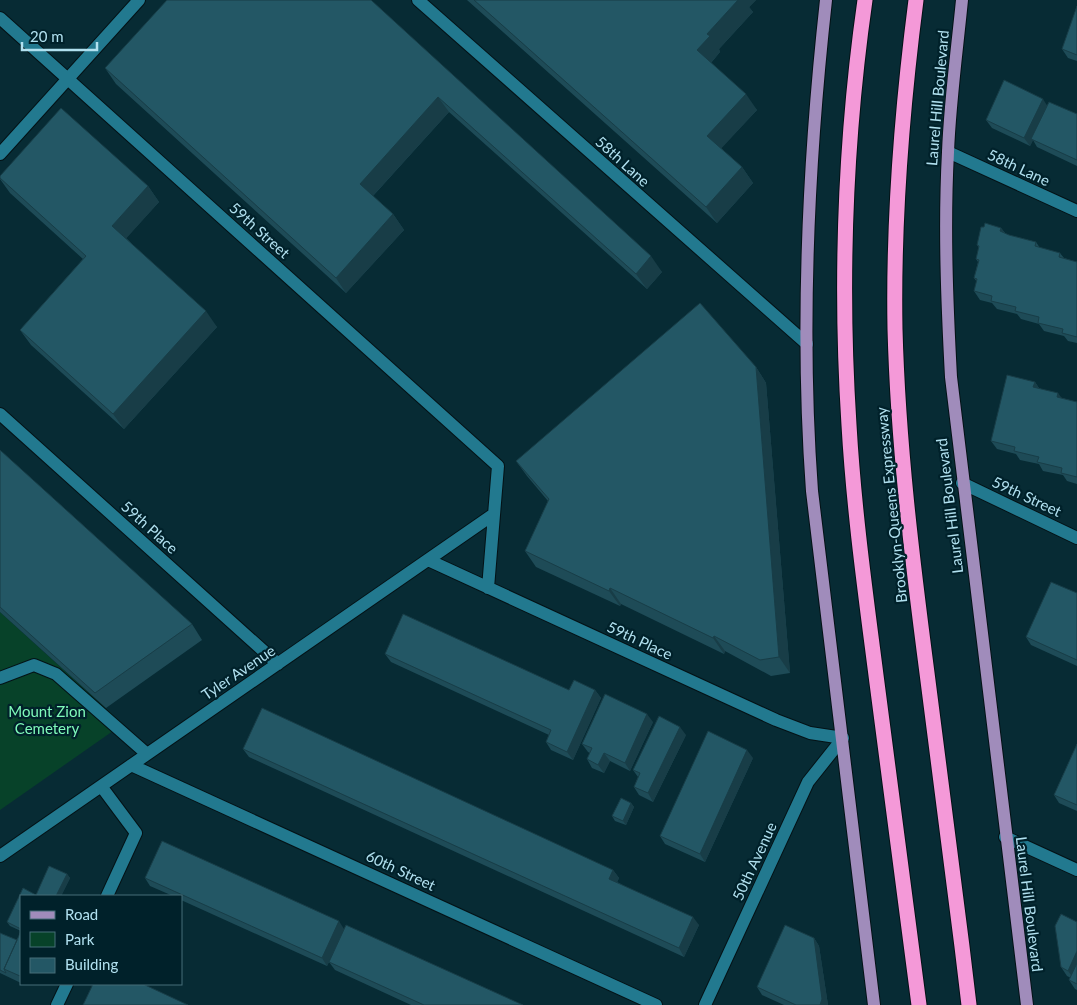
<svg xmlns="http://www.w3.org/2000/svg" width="1077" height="1005" viewBox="0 0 1077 1005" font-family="Lato,sans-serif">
	<rect width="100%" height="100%" fill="#072b34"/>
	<path fill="#074229" d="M0 612 123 724 0 810Z"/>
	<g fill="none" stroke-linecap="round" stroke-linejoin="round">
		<g stroke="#041216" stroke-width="14">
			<path id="minor" d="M418 0 807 344
				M0 18 498 466 488 588
				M948 152 1077 211
				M0 154 139 0
				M0 414 278 664
				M962 483 1077 538
				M428 560 776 720 810 733 843 738
				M0 678 34 665 56 674 147 754
				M131 765 656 1005
				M101 786 136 833 107 896
				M1005 837 1077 870
				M0 856 494 514
				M57 1005 67 984
				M705 1005 808 782 843 738"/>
		</g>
		<g stroke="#041216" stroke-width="14">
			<path id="major" d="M826 0C808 163 800 327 812 491L874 1005
				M962 0C957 51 950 101 948 152 944 227 947 302 951 377L1027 1005"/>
		</g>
		<g stroke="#041216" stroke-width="17">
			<path id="highway" d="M865 0C845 140 840 285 849 425 854 512 866 597 877 683 891 790 905 898 919 1005
				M916 0C902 109 893 219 895 329 898 444 912 558 927 673 941 783 956 894 969 1005"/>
		</g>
		<use href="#minor" stroke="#22798f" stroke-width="12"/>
		<use href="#major" stroke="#a08cbb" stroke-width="12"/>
		<use href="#highway" stroke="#f499d8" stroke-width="15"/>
	</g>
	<path fill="#1e4b57" d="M371 0 662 272 647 289 449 112 373 196 393 214 404 230 346 293 116 84 105 68Z
		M467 0H756L749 7 753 12 719 49 720 52 711 63 757 110 721 148 742 167 753 183 717 223Z
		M1077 6V61L1068 58 1062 49Z
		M1047 105 1077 114V166L1037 147 1033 140 1030 146 992 128 986 120Z
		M0 176 148 186 159 202 126 238 217 327 124 429 31 345 20 330 83 259 10 193 0 179Z
		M984 227 1001 228 1006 234 1009 235 1036 242 1040 248 1060 253 1064 258 1077 262V343L1068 341 1064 336 1044 331 1039 324 1021 319 1017 314 997 309 992 303 980 300 974 291 977 282 974 278 978 262 976 259 979 248 977 245Z
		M756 367 766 383 790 673 771 676 725 651 724 654 621 604 620 606 536 567 525 551 548 501 527 476 516 461Z
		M1035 382 1039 388 1062 398 1077 402V484L1067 481 1063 475 1043 471 1039 464 1020 460 1016 454 997 449 991 441Z
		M0 450 192 624 202 640 106 708 0 612Z
		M1077 593V666L1031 645 1026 637Z
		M385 654 569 690H595L601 698 573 760 551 750 546 742 549 735 391 662Z
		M653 722 630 771 610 761 604 773 592 768 587 759 590 753 588 752 582 744Z
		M686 735 653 802 639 795 634 787 638 777 633 770Z
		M1077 744V811L1059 803 1054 795Z
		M243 749 613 870 619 878 617 882 699 925 684 957 249 757Z
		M753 758 705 862 665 844 660 836Z
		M631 803 634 807 626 825 615 821 612 816Z
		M49 866 67 874 70 878 61 896H21V983L0 973V933L17 940 21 931 10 926 7 922 23 888 36 895Z
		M145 878 344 929 523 1005H411L335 970 329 962 327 966 181 900V896H173L150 886Z
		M1077 922V990L1075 989 1069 980 1071 978 1067 976 1061 967Z
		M814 938 819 946 828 1005H784L762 995 757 987Z"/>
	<path fill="#183d47" d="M738 0H756L749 7 753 12 719 49 720 52 708 66 697 50 707 34Z
		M746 94 757 110 718 152 707 136Z
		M438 97 449 112 370 199 360 184Z
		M1043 99 1048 107 1031 139 1033 140 1030 146 1024 138Z
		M742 167 753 183 717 223 706 207Z
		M148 186 159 202 123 242 112 226Z
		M393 214 404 230 346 293 336 278Z
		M1001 228 1007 236 1000 231Z
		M651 256 662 272 647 289 636 274Z
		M206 311 217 327 124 429 113 414Z
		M756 367 766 383 790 673 779 657Z
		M1035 382 1040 390 1033 387Z
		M1058 393 1064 401 1057 397Z
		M610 588 621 604 620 606 609 591Z
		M714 636 725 651 724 654 713 638Z
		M595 690 601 698 573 760 567 752Z
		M647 714 653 722 630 771 625 763Z
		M680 727 686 735 653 802 648 793Z
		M747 750 753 758 705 862 700 854Z
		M604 753 610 761 604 773 598 765Z
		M631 803 634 807 626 825 623 821Z
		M613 870 619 878 615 887 609 879Z
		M67 874 70 878 61 896H56Z
		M693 917 699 925 684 957 679 948Z
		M339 921 344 929 327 966 322 958Z
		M814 938 819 946 828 1005H820Z
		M1077 951V972L1074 979 1068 971Z"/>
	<path fill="#235765" stroke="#183d47" d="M167 0H371L651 256 636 274 438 97 360 184 393 214 336 278 105 68Z
		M474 0H738L707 34 710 36 697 50 746 94 707 136 742 167 706 207Z
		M1077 6V55L1062 49Z
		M1004 80 1043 99 1024 138 986 120Z
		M1049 102 1077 114V160L1031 139Z
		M61 108 148 186 112 226 206 311 113 414 20 330 86 256 0 178V176Z
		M985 223 1001 228 1000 231 1009 235 1036 242 1035 246 1060 253 1059 257 1077 262V337L1062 333 1063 329 1038 323 1039 317 1015 311 1016 307 991 301 992 296 974 291 977 279 974 278 979 260 976 259 979 246 977 245 981 227H984Z
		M700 303 756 367 779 657 760 660 714 636 713 638 610 588 609 591 525 551 549 499 516 461Z
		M1007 375 1035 382 1033 387 1058 393 1057 397 1077 402V477L1061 473 1062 468 1037 462 1039 457 1014 451 1015 447 991 441Z
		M0 450 192 624 95 693 0 607Z
		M1051 582 1077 593V660L1026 637Z
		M403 614 569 690 574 680 595 690 567 752 546 742 551 730 385 654Z
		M605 694 647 714 625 763 604 753 598 765 587 759 592 748 582 744Z
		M262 708 613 870 609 879 693 917 679 948 243 749Z
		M659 716 680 727 648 793 634 787 640 773 633 770Z
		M708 731 747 750 700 854 660 836Z
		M1077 744V805L1054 795Z
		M621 798 631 803 623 821 612 816Z
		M162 841 339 921 322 958 145 878Z
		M49 866 67 874 56 896H21V929L7 922 23 888 36 895Z
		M1061 914 1077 922V951L1068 971 1061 967 1055 926Z
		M346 925 523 1005H424L329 962Z
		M785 925 814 938 822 999 820 1005H796L757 987Z
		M21 931V974L20 976 4 969Z
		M0 933 17 940 4 969 6 973 0 970Z
		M1077 963V984L1069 980Z
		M93 984H143L188 1005H83Z"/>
	<g text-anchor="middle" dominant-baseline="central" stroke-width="4.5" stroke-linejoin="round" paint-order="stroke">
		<g font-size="15" fill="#b1e1f0" stroke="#00212a">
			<text transform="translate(937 98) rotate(-85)">Laurel Hill Boulevard</text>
			<text transform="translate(623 161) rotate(42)">58th Lane</text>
			<text transform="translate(1019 167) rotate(25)">58th Lane</text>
			<text transform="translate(260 230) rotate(42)">59th Street</text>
			<text transform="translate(1027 496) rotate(25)">59th Street</text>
			<text transform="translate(891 505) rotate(-96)">Brooklyn-Queens Expressway</text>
			<text transform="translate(949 506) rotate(-97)">Laurel Hill Boulevard</text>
			<text transform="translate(150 527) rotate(42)">59th Place</text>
			<text transform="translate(640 640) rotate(25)">59th Place</text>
			<text transform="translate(238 672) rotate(-34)">Tyler Avenue</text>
			<text transform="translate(754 861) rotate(-65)">50th Avenue</text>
			<text transform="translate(401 870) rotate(25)">60th Street</text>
			<text transform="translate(1030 904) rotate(83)">Laurel Hill Boulevard</text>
		</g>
		<g font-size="15" fill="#7ffaba" stroke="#00212a">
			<text x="47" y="711">Mount Zion<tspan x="47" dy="17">Cemetery</tspan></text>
		</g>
	</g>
	<rect x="20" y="895" width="162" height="90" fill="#00212a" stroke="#476e79"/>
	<rect x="30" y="911" width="25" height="8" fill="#a08cbb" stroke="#476e79"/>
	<text x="65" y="920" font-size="15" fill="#b1e1f0">Road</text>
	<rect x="30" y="932" width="25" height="15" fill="#074229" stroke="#476e79"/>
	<text x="65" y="945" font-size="15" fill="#b1e1f0">Park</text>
	<rect x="30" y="958" width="25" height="15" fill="#235765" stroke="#476e79"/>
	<text x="65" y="970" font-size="15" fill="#b1e1f0">Building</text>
	<path d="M22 42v8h75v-8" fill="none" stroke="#b1e1f0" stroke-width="2.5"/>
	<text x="30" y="42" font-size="15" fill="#b1e1f0" stroke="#00212a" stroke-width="4" paint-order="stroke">20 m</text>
</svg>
